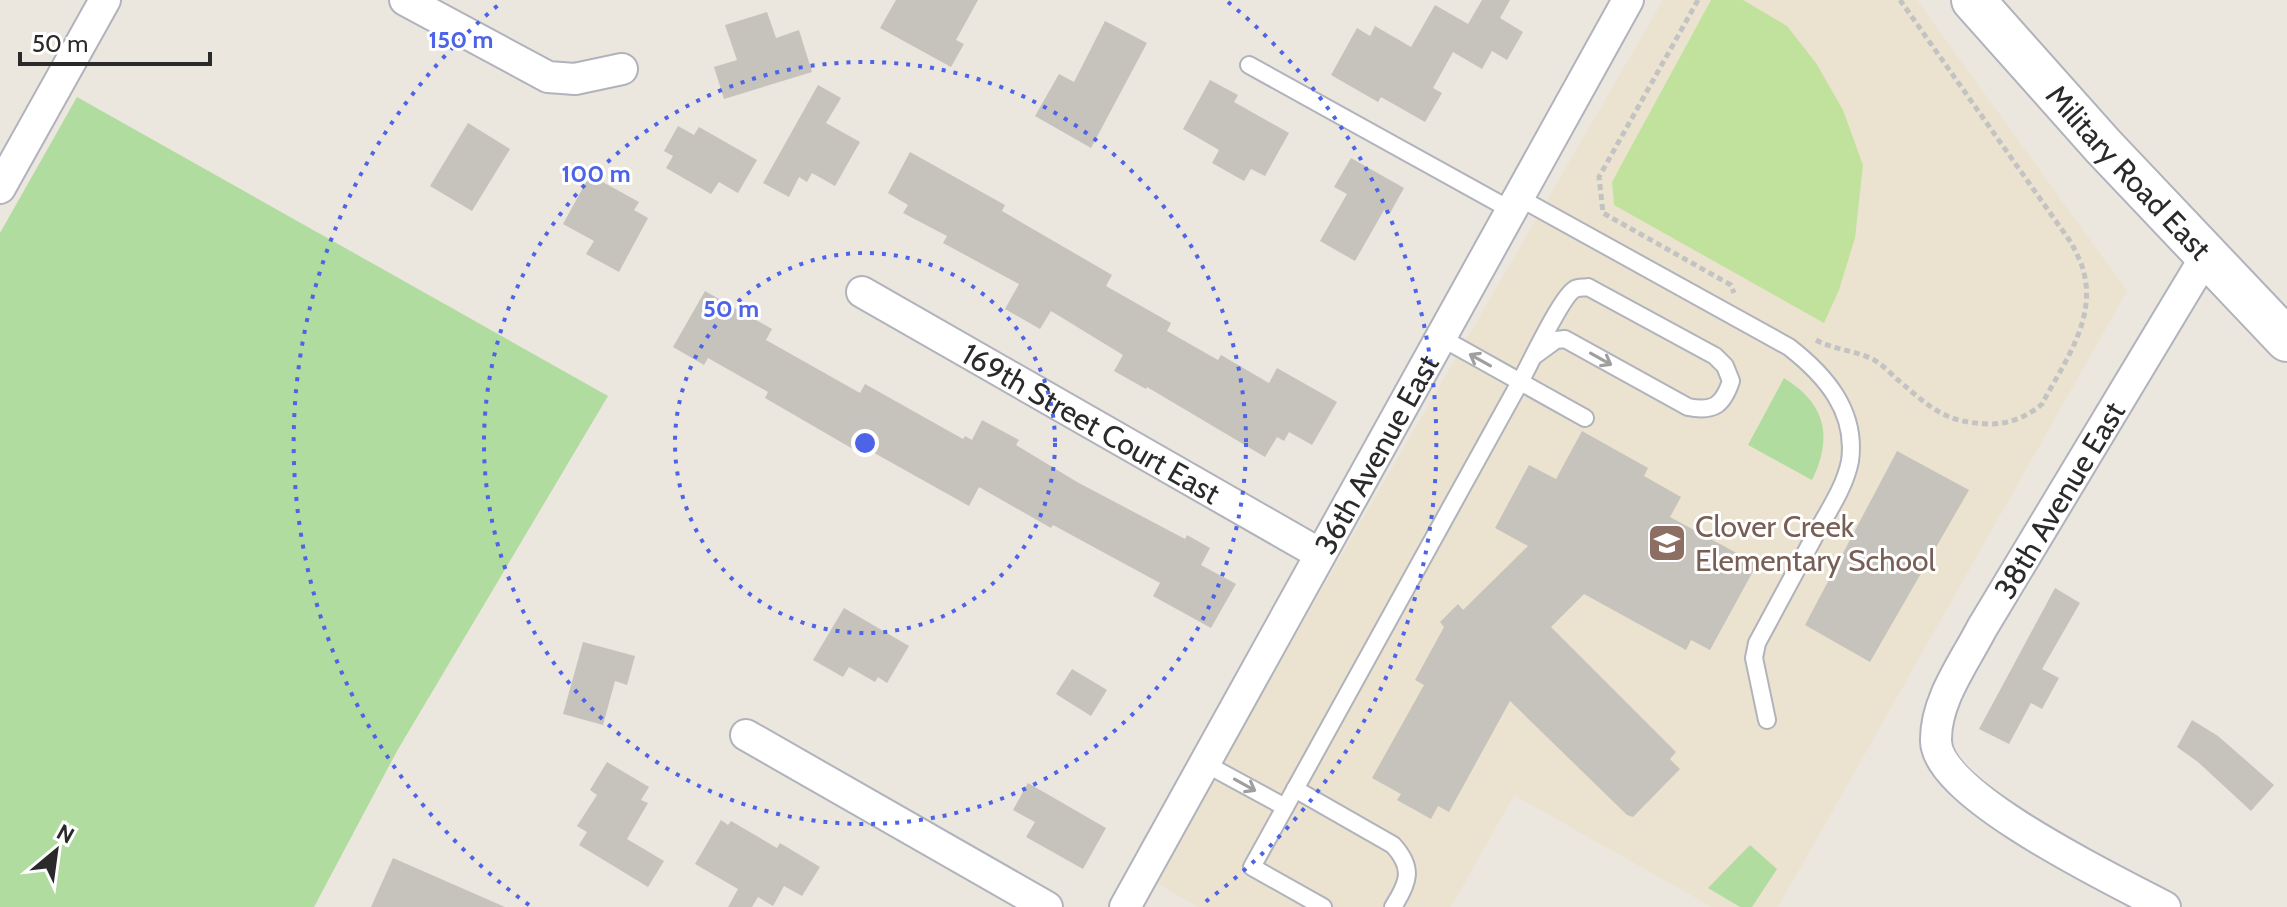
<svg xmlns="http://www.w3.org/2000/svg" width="2287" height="907" viewBox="0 0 2287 907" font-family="Cabin,sans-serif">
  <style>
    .education { fill: #ebe3cf }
    .green { fill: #b1dc9f }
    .pitch { fill: #c1e29c }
    .building { fill: #c6c3bd }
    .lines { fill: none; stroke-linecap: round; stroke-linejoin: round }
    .lane-casing { stroke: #b1b3bc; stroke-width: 20 }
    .street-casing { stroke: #b1b3bc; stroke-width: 34 }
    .secondary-casing { stroke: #b1b3bc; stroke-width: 46 }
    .path { stroke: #c3c3c3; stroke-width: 5; stroke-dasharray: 6 4; stroke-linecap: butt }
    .lane { stroke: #fff; stroke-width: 16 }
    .street { stroke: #fff; stroke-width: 30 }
    .secondary { stroke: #fff; stroke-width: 42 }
    .oneway { stroke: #9f9f9f }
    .ring { fill: none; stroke: #4d63e8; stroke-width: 4; stroke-dasharray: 4 8 }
    .labels { text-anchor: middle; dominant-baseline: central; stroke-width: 6; stroke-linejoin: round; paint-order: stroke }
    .street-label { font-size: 30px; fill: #2a2a2a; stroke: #fff }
    .education-label { font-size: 30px; fill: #785e54; stroke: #fff; text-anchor: start }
    .centre { fill: #4d63e8; stroke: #fff; stroke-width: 4 }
    .ring-label { font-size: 24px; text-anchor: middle; font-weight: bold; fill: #4d63e8; stroke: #fff; stroke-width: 6; stroke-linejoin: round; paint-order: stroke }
  </style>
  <rect width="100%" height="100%" fill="#ebe6de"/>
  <path class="education" d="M 1663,0 L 1917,0 L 2127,291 L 1778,907 L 1712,907 L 1514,795 L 1451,907 L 1198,907 L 1153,881 Z"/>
  <g class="green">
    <path d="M 77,97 L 608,396 L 397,751 L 314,907 L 0,907 L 0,233 Z"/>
    <path d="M 1784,378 C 1826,404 1833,437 1812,480 L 1748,445 Z"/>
    <path d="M 1750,845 L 1777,869 L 1752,907 L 1740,907 L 1708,888 Z"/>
  </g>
  <path class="pitch" d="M 1711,0 L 1743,0 L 1787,26 L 1816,63 L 1843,110 L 1863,165 L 1855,238 L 1839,290 L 1824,323 L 1614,205 L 1612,182 Z"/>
  <g class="building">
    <path d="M 896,0 L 978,0 L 956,40 L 964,44 L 951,67 L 880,28 Z"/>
    <path d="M 1482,0 L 1510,0 L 1500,18 L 1523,32 L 1507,60 L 1492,51 L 1482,69 L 1453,52 L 1433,88 L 1442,93 L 1425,122 L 1381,97 L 1378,102 L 1331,75 L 1357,28 L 1370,36 L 1375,26 L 1411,47 L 1435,5 L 1468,24 Z"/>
    <path d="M 767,12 L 776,38 L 799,30 L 812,72 L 724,99 L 714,67 L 737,60 L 725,25 Z"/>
    <path d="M 1105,21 L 1147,43 L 1091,148 L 1035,116 L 1059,74 L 1074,82 Z"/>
    <path d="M 1210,80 L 1238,95 L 1234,102 L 1289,133 L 1265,176 L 1251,169 L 1244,181 L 1212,163 L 1219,150 L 1183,129 Z"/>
    <path d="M 818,85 L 841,98 L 826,123 L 860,142 L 835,186 L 812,173 L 807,182 L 799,177 L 789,197 L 763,183 Z"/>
    <path d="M 468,123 L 510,149 L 472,211 L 430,186 Z"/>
    <path d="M 678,126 L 694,135 L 699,127 L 757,160 L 738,193 L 719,182 L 711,194 L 666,168 L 673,156 L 664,151 Z"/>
    <path d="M 910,152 L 1005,205 L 1002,211 L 1112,275 L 1106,286 L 1171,323 L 1167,331 L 1218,360 L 1221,355 L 1269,383 L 1277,368 L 1337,402 L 1312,445 L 1289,432 L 1284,441 L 1277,437 L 1265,457 L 1147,387 L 1146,389 L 1114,371 L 1123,355 L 1051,311 L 1040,329 L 1005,309 L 1019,284 L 943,243 L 947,236 L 903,213 L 908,205 L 888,193 Z"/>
    <path d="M 1351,158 L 1404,188 L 1390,213 L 1384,210 L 1355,261 L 1320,241 L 1347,194 L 1334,187 Z"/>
    <path d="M 590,175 L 639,202 L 634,210 L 648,218 L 619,272 L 586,254 L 594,241 L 563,224 Z"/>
    <path d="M 705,291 L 772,329 L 766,340 L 860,393 L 865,384 L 963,439 L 965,436 L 972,440 L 982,420 L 1019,440 L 1016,445 L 1077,482 L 1185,539 L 1187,535 L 1210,548 L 1201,565 L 1236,584 L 1211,628 L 1153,596 L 1160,583 L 1053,525 L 1051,528 L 979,487 L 969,506 L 869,450 L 865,456 L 765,398 L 768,392 L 708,358 L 704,365 L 673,347 Z"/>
    <path d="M 1582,431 L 1648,468 L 1644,476 L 1681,497 L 1670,517 L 1757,564 L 1710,650 L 1691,640 L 1686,650 L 1584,594 L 1551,627 L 1676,752 L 1670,759 L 1680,769 L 1633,817 L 1627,815 L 1510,701 L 1449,812 L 1438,806 L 1431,819 L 1397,800 L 1401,794 L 1372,778 L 1424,685 L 1415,680 L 1444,627 L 1440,622 L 1458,604 L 1463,610 L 1528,546 L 1495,528 L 1529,465 L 1556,479 Z"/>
    <path d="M 1897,451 L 1969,490 L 1870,662 L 1805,625 Z"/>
    <path d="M 2055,588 L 2080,603 L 2042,669 L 2059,678 L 2042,709 L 2031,703 L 2009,744 L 1979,729 Z"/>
    <path d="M 844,608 L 909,646 L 887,683 L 878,677 L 875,682 L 849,667 L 843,677 L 813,660 Z"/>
    <path d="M 583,642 L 635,656 L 627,685 L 615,681 L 603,725 L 563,714 Z"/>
    <path d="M 1072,669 L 1107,690 L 1091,716 L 1056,694 Z"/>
    <path d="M 2192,720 L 2218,736 L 2274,785 L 2251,811 L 2198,762 L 2177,747 Z"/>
    <path d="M 607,762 L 649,787 L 641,800 L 648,803 L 627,839 L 664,861 L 648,887 L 579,845 L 587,832 L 577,826 L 597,795 L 590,790 Z"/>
    <path d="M 1028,783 L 1106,828 L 1083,869 L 1026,837 L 1035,822 L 1013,810 Z"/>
    <path d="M 721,820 L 728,825 L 731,821 L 777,848 L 780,843 L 820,867 L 802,896 L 784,886 L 773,906 L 758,897 L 752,907 L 728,907 L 738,889 L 695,864 Z"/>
    <path d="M 393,858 L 505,907 L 371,907 Z"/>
  </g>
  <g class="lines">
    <g class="lane-casing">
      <g id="lane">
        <path d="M 1249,65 L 1511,210"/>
        <path d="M 1518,197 L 1789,347 C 1825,375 1857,411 1850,461 C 1845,488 1825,516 1813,539 C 1794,574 1775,609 1757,643 L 1754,658 L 1767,720"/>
        <path d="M 1440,337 L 1585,418"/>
        <path d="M 1204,763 L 1285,807"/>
        <path d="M 1295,789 L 1393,845 C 1414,868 1409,882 1393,907"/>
        <path d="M 1323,907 L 1252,867 L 1520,382 C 1529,366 1562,295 1575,289 C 1579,287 1584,288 1588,287 L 1715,356 L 1725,366 L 1731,381 C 1723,405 1714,412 1688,407 L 1565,339 L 1556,340 L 1534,356"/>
      </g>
    </g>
    <g class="street-casing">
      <g id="street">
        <path d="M 405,0 L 548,77 L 575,79 L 622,69"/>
        <path d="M 0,188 L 105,0"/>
        <path id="s1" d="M 862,292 L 1320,554"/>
        <path d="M 746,735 L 1047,907"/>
        <path id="s2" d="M 1125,907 L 1628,0"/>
        <path id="s3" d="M 2165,907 C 2118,882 1937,796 1936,741 C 1935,701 1964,663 1982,628 L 2206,256"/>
      </g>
    </g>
    <g class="secondary-casing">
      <g id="secondary">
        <path id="s4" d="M 1973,0 L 2103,146 L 2287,340"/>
      </g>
    </g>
    <g class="path">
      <path d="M 1698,0 L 1599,177 L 1603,213 L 1731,285 L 1734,293"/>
      <path d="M 1816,340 C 1834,350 1855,350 1874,360 C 1883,365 1891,374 1898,380 C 1932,409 1945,423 1991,424 C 2009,424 2029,416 2042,404 C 2063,364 2096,321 2084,273 C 2082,263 2076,253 2072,244 L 1900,0"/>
    </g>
    <use href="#lane" class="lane"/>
    <use href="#street" class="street"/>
    <use href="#secondary" class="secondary"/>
  </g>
  <defs><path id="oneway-shaft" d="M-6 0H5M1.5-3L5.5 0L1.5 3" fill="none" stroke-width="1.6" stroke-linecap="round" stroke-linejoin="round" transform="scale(2)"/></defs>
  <g class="oneway">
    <use href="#oneway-shaft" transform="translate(1601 359) rotate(29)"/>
    <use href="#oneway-shaft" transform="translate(1480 360) rotate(-151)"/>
    <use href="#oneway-shaft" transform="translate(1245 785) rotate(29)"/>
  </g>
  <g class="ring">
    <circle cx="865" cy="443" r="190"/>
    <circle cx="865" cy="443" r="381"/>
    <path d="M529 905A571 571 0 0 1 502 2M1228 2A571 571 0 0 1 1201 905"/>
  </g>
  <defs>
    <g id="school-square" transform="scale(2)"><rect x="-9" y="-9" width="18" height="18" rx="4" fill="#8d6e63" stroke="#fff"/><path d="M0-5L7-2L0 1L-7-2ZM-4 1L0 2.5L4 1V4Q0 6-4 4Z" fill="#fff"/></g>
  </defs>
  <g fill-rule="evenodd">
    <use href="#school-square" x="1667" y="543"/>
  </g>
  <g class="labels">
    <g class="street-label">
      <text stroke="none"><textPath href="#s4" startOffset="232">Military Road East</textPath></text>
      <text stroke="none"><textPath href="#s1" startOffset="264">169th Street Court East</textPath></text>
      <text stroke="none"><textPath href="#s2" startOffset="518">36th Avenue East</textPath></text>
      <text stroke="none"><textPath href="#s3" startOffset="562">38th Avenue East</textPath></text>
    </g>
    <g class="education-label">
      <text x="1695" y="526">Clover Creek<tspan x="1695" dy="34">Elementary School</tspan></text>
    </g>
  </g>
  <circle cx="865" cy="443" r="12" class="centre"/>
  <g class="ring-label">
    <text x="461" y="48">150 m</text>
    <text x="596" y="182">100 m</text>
    <text x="731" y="317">50 m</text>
  </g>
  <g transform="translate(56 851) rotate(29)" stroke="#ffffff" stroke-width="6" paint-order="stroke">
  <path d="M0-6L14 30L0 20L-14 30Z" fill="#2a2a2a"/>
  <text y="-12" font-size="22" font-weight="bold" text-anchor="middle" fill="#2a2a2a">N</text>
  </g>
  <path d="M20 52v12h190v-12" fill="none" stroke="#2a2a2a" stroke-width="4"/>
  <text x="32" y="52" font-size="24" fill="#2a2a2a" stroke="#ffffff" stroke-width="6" paint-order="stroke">50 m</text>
</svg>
